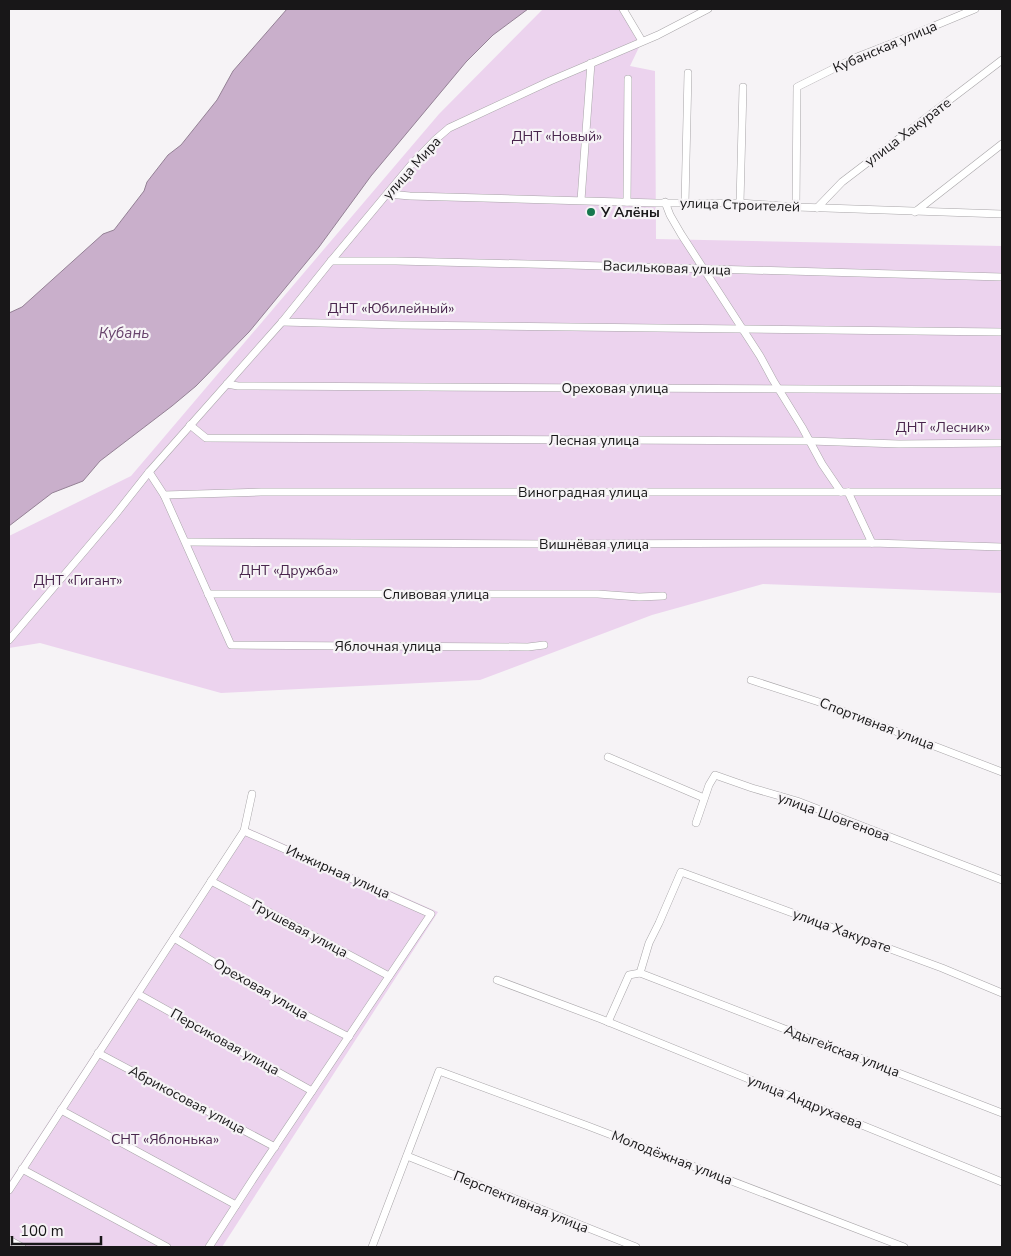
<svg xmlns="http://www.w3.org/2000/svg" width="1011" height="1256" viewBox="0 0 1011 1256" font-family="'Nunito Sans',sans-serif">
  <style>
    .green { fill: #ecd3ee }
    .water { fill: #c9afcb; stroke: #948195 }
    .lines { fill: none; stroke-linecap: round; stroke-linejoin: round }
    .minor-casing { stroke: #a8a5a8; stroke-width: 8 }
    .minor { stroke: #fff; stroke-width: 7 }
    .poi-dot { fill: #16774e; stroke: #f6f3f6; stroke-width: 2 }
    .labels { text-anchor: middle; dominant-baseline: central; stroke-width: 4.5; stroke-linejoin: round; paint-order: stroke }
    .street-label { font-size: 14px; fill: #181718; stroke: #f6f3f6 }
    .park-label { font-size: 14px; fill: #49264d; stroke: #f6f3f6 }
    .poi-label { font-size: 14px; font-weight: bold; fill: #181718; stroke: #f6f3f6; text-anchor: start }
    .water-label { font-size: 15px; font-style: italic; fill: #69446d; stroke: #f6f3f6 }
  </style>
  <rect width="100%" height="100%" fill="#f6f3f6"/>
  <g class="green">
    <path d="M 543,9 L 620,9 L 635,37 L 642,41 L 630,66 L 655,71 L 656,239 L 1002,246 L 1002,593 L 763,584 L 652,615 L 480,680 L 221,693 L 40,643 L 9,648 L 9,536 L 131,476 L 439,114 Z"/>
    <path d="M 243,826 L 438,912 L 222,1247 L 9,1247 L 9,1182 Z"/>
  </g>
  <path class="water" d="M 287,9 L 528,9 L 493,35 L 466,62 L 371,176 L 319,247 L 249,332 L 196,386 L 172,406 L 100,461 L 83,481 L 52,493 L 9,526 L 9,313 L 22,307 L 103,234 L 114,230 L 144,191 L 147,182 L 168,155 L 181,145 L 217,100 L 233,71 Z"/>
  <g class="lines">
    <g class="minor-casing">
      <g id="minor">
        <path d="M 623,9 L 642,41"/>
        <path d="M 388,194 L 410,196 L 656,203 L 740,203 L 796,207 L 1002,214"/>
        <path d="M 581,200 L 591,63"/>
        <path d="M 627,202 L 628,79"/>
        <path d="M 665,202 L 670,215 L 681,234 L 760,356 L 773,380 L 802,427 L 822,464 L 841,492"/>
        <path d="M 685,203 L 688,73"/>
        <path d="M 740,203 L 743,87"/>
        <path d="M 796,207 L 797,87 L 857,57 L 893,43 L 975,9"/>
        <path d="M 817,208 L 842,182 L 1002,60"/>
        <path d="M 915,212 L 1002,144"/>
        <path d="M 331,261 L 396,261 L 569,265 L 1002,277"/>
        <path d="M 282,322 L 401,325 L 1002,332"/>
        <path d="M 227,384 L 238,386 L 1002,390"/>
        <path d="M 190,425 L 206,438 L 810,441 L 899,444 L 1002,443"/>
        <path d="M 149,472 L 164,495 L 231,645 L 528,647 L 544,645"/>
        <path d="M 848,492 L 872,543"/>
        <path d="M 164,495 L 261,492 L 1002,492"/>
        <path d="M 186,542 L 548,544 L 872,543 L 1002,547"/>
        <path d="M 208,594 L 598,594 L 639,597 L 663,596"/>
        <path d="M 9,640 L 115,515 L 149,472 L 282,322 L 331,261 L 411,165 L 435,140 L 449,128 L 550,81 L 658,35 L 708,9"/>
        <path d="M 751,680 L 822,703 L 1002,772"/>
        <path d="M 608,757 L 704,798"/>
        <path d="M 696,823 L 709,785 L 715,775 L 752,788 L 797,801 L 1002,880"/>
        <path d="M 211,881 L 389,976"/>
        <path d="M 174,938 L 278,1001 L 349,1037"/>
        <path d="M 497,980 L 601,1019 L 1002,1182"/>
        <path d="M 1002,993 L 942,968 L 681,872 L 659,923 L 649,943 L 640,973 L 1002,1113"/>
        <path d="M 138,994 L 312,1091"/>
        <path d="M 608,1022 L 629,975 L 640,973"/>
        <path d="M 98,1053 L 275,1147"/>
        <path d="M 61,1110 L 236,1205"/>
        <path d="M 407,1156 L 636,1247"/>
        <path d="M 22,1169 L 167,1247"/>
        <path d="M 9,1190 L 244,831 L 252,794"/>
        <path d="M 9,1240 L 22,1247"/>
        <path d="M 209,1247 L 255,1176 L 431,914 L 244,831"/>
        <path d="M 372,1247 L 439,1071 L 588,1126 L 904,1247"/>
      </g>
    </g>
    <use href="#minor" class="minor"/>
  </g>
  <circle class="poi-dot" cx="591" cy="212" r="5"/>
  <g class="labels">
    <g class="street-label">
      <text transform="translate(885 47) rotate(-23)">Кубанская улица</text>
      <text transform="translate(908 132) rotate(-37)">улица Хакурате</text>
      <text transform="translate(412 168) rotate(-48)">улица Мира</text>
      <text transform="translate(740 205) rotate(2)">улица Строителей</text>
      <text transform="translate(667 268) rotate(2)">Васильковая улица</text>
      <text x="615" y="388">Ореховая улица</text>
      <text x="594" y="440">Лесная улица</text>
      <text x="583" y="492">Виноградная улица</text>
      <text x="594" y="544">Вишнёвая улица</text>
      <text x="436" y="594">Сливовая улица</text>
      <text x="388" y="646">Яблочная улица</text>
      <text transform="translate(877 724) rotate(21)">Спортивная улица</text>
      <text transform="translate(834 817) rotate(20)">улица Шовгенова</text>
      <text transform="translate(338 872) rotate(24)">Инжирная улица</text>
      <text transform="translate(300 929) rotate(28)">Грушевая улица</text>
      <text transform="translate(842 931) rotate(20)">улица Хакурате</text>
      <text transform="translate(261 989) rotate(30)">Ореховая улица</text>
      <text transform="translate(225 1042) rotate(29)">Персиковая улица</text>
      <text transform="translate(842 1051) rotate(21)">Адыгейская улица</text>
      <text transform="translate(187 1100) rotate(28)">Абрикосовая улица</text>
      <text transform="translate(805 1102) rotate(22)">улица Андрухаева</text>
      <text transform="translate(672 1158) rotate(21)">Молодёжная улица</text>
      <text transform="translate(521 1202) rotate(22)">Перспективная улица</text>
    </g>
    <g class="park-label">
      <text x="557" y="136">ДНТ «Новый»</text>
      <text x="391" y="308">ДНТ «Юбилейный»</text>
      <text x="943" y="427">ДНТ «Лесник»</text>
      <text x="289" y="570">ДНТ «Дружба»</text>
      <text x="78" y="580">ДНТ «Гигант»</text>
      <text x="165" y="1139">СНТ «Яблонька»</text>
    </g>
    <g class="poi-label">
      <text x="601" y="212">У Алёны</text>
    </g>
    <g class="water-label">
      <text x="124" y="333">Кубань</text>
    </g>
  </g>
  <rect width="1011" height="1256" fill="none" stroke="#181718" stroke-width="20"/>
  <path d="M12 1236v8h89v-8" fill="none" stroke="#181718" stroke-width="2.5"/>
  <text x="20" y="1236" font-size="15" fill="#181718" stroke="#f6f3f6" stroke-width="4" paint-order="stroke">100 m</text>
</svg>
